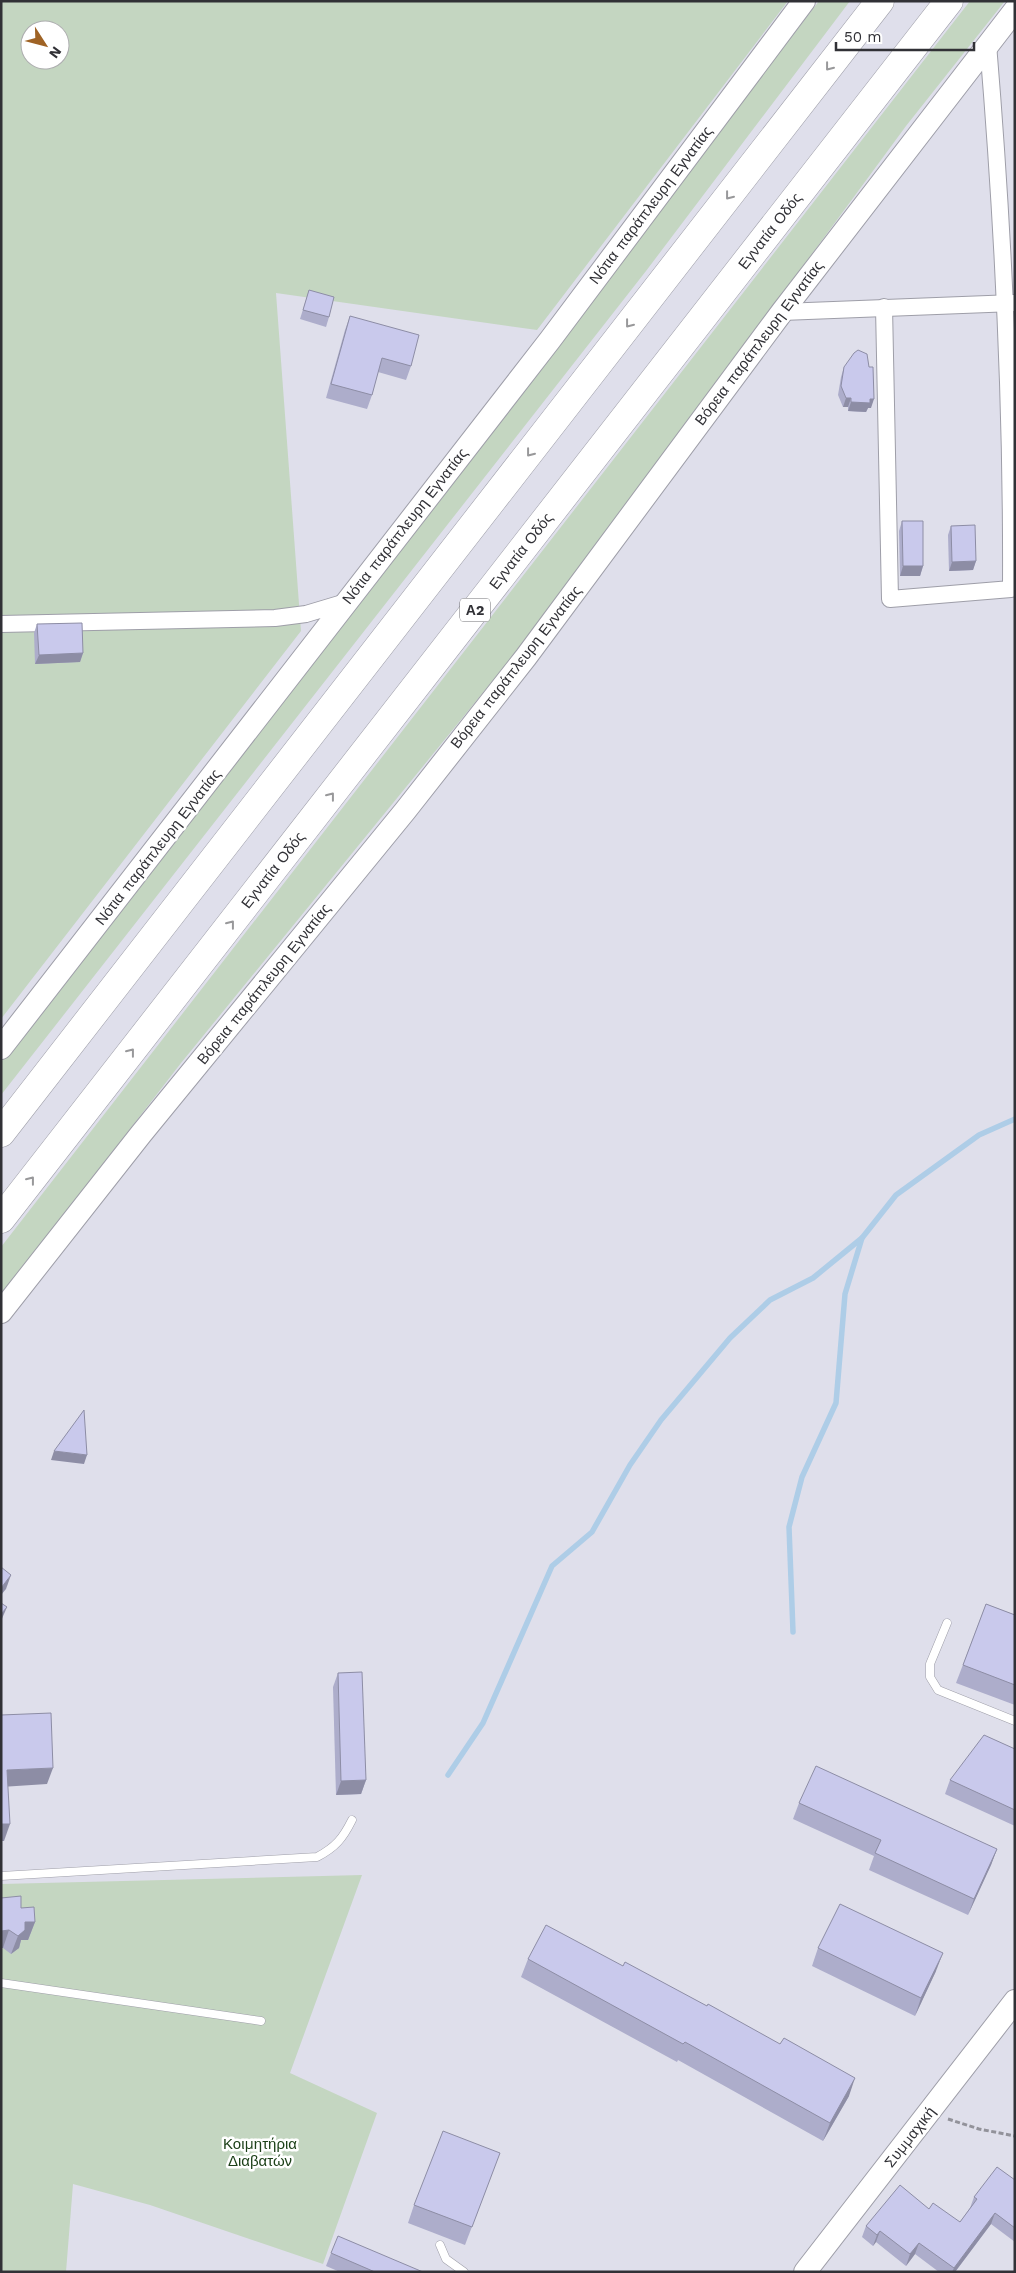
<svg xmlns="http://www.w3.org/2000/svg" width="1016" height="2273" viewBox="0 0 1016 2273" font-family="'Work Sans',sans-serif">
  <style>
    .green { fill: #c4d6c1; fill-rule: evenodd }
    .lines { fill: none; stroke-linecap: round; stroke-linejoin: round }
    .stream { stroke: #aecde7; stroke-width: 5.5 }
    .lane-casing { stroke: #9e9ea8; stroke-width: 9 }
    .street-casing { stroke: #9e9ea8; stroke-width: 18 }
    .secondary-casing { stroke: #9e9ea8; stroke-width: 24 }
    .highway-casing { stroke: #9e9ea8; stroke-width: 29 }
    .path { stroke: #92929a; stroke-width: 3; stroke-dasharray: 5 2.5; stroke-linecap: butt }
    .lane { stroke: #fff; stroke-width: 8 }
    .street { stroke: #fff; stroke-width: 16 }
    .secondary { stroke: #fff; stroke-width: 22 }
    .highway { stroke: #fff; stroke-width: 28 }
    .wall { fill: #adadcb }
    .shaded-wall { fill: #8d8da5 }
    .building { fill: #c9c9ec; stroke: #8d8da5 }
    .oneway { stroke: #98989a }
    .labels { text-anchor: middle; dominant-baseline: central; stroke-width: 5; stroke-linejoin: round; paint-order: stroke }
    .shield { fill: #fff; stroke: #6f6f72; stroke-width: 1 }
    .shield-label { font-size: 14px; font-weight: bold; fill: #313136 }
    .street-label { font-size: 15px; fill: #313136; stroke: #fff }
    .park-label { font-size: 15px; fill: #1d4119; stroke: #fff }
  </style>
  <rect width="100%" height="100%" fill="#dfdfeb"/>
  <g class="green">
    <path d="M 1,1 L 788,1 L 537,330 L 276,293 L 301,631 L 1,1019 ZM 30,30 L 60,30 L 60,60 L 30,60 Z"/>
    <path d="M 819,1 L 850,1 L 646,271 L 1,1095 L 1,1062 L 281,704 Z"/>
    <path d="M 970,1 L 1005,1 L 906,126 L 548,613 L 181,1063 L 1,1296 L 1,1247 Z"/>
    <path d="M 362,1875 L 290,2073 L 377,2113 L 323,2264 L 150,2205 L 73,2184 L 66,2272 L 1,2272 L 1,1884 Z"/>
  </g>
  <g class="lines">
    <g class="stream">
      <path d="M 793,1632 L 789,1527 L 802,1477 L 836,1403 L 845,1294 L 862,1238 L 896,1195 L 979,1135 L 1015,1119"/>
      <path d="M 448,1775 L 483,1723 L 552,1566 L 592,1532 L 630,1465 L 661,1420 L 730,1338 L 770,1300 L 813,1278 L 862,1238"/>
    </g>
    <g class="lane-casing">
      <g id="lane">
        <path d="M 947,1623 L 930,1664 L 930,1677 L 938,1690 L 1015,1721"/>
        <path d="M 1,1876 L 317,1857 C 336,1847 343,1838 352,1820"/>
        <path d="M 1,1983 L 261,2021"/>
        <path d="M 440,2245 L 446,2259 L 464,2272"/>
      </g>
    </g>
    <g class="street-casing">
      <g id="street">
        <path d="M 884,307 L 890,599 L 1011,589 C 1012,407 1003,225 988,44"/>
        <path d="M 782,312 L 1014,303"/>
        <path d="M 1,624 L 275,618 L 306,614 L 346,602"/>
      </g>
    </g>
    <g class="secondary-casing">
      <g id="secondary">
        <path d="M 1,1048 L 550,340 L 804,1"/>
        <path d="M 1,1312 L 141,1134 L 405,811 L 526,657 L 782,312 L 1015,10"/>
        <path d="M 805,2272 L 1015,2001"/>
      </g>
    </g>
    <g class="highway-casing">
      <g id="highway">
        <path d="M 1,1133 L 880,1"/>
        <path d="M 1,1219 L 949,1"/>
      </g>
    </g>
    <path class="path" d="M 948,2119 L 979,2129 L 1015,2136"/>
    <use href="#lane" class="lane"/>
    <use href="#street" class="street"/>
    <use href="#secondary" class="secondary"/>
    <use href="#highway" class="highway"/>
  </g>
  <g class="wall">
    <path d="M 309,290 L 329,317 L 326,327 L 300,319 Z"/>
    <path d="M 350,316 L 411,366 L 406,380 L 378,372 L 372,395 L 367,409 L 326,398 L 345,330 Z"/>
    <path d="M 844,367 L 871,408 L 868,408 L 866,412 L 848,411 L 848,407 L 843,407 L 838,395 L 841,377 Z"/>
    <path d="M 902,521 L 923,566 L 920,576 L 900,576 L 899,531 Z"/>
    <path d="M 951,526 L 976,561 L 973,570 L 949,571 L 948,535 Z"/>
    <path d="M 37,624 L 83,653 L 80,662 L 35,664 L 34,633 Z"/>
    <path d="M 986,1604 L 1015,1615 L 1015,1705 L 956,1683 Z"/>
    <path d="M 338,1673 L 366,1780 L 361,1794 L 336,1795 L 333,1687 Z"/>
    <path d="M 1015,1749 L 1015,1826 L 945,1794 L 950,1780 Z"/>
    <path d="M 799,1803 L 997,1849 L 991,1865 L 968,1915 L 869,1870 L 874,1856 L 793,1819 Z"/>
    <path d="M 1,1898 L 21,1908 L 35,1922 L 28,1940 L 21,1940 L 19,1948 L 11,1954 L 3,1948 Z"/>
    <path d="M 818,1948 L 936,1971 L 915,2016 L 812,1966 Z"/>
    <path d="M 528,1959 L 623,1966 L 849,2096 L 823,2141 L 678,2060 L 677,2062 L 521,1977 Z"/>
    <path d="M 493,2171 L 465,2245 L 408,2223 L 414,2205 Z"/>
    <path d="M 1015,2180 L 1015,2242 L 991,2224 L 955,2272 L 939,2272 L 915,2254 L 906,2266 L 876,2242 L 873,2246 L 862,2237 L 866,2226 L 929,2209 L 960,2222 L 970,2208 L 974,2197 Z"/>
    <path d="M 331,2253 L 423,2272 L 340,2272 L 326,2266 Z"/>
  </g>
  <g class="shaded-wall">
    <path d="M 846,398 L 851,398 L 848,407 L 843,407 Z"/>
    <path d="M 870,399 L 874,399 L 871,408 L 868,408 L 866,412 L 848,411 L 851,402 Z"/>
    <path d="M 976,561 L 973,570 L 949,571 L 952,562 Z"/>
    <path d="M 903,566 L 923,566 L 920,576 L 900,576 Z"/>
    <path d="M 83,653 L 80,662 L 35,664 L 39,655 Z"/>
    <path d="M 54,1451 L 87,1455 L 84,1464 L 51,1460 Z"/>
    <path d="M 11,1575 L 6,1589 L 1,1595 L 1,1588 Z"/>
    <path d="M 7,1607 L 1,1621 L 1,1614 Z"/>
    <path d="M 53,1768 L 47,1784 L 1,1787 L 7,1770 Z"/>
    <path d="M 366,1780 L 361,1794 L 336,1795 L 341,1781 Z"/>
    <path d="M 1,1824 L 10,1824 L 4,1841 L 1,1841 Z"/>
    <path d="M 997,1849 L 991,1865 L 968,1915 L 974,1899 Z"/>
    <path d="M 25,1922 L 35,1922 L 28,1940 L 21,1940 L 19,1948 L 11,1954 L 18,1936 Z"/>
    <path d="M 9,1930 L 3,1948 L 1,1948 L 1,1931 Z"/>
    <path d="M 943,1953 L 936,1971 L 915,2016 L 921,1998 Z"/>
    <path d="M 855,2078 L 849,2096 L 823,2141 L 830,2123 Z"/>
    <path d="M 995,2213 L 991,2224 L 955,2272 L 952,2272 L 954,2268 Z"/>
    <path d="M 880,2231 L 876,2242 L 873,2246 L 877,2235 Z"/>
    <path d="M 919,2243 L 915,2254 L 906,2266 L 910,2254 Z"/>
  </g>
  <g class="building">
    <path d="M 309,290 L 334,297 L 329,317 L 303,310 Z"/>
    <path d="M 350,316 L 419,335 L 411,366 L 382,358 L 372,395 L 331,384 Z"/>
    <path d="M 858,350 L 867,354 L 869,367 L 873,367 L 874,399 L 870,399 L 870,403 L 851,402 L 851,398 L 846,398 L 841,386 L 844,367 L 854,353 Z"/>
    <path d="M 902,521 L 923,521 L 923,566 L 903,566 Z"/>
    <path d="M 975,525 L 976,561 L 952,562 L 951,526 Z"/>
    <path d="M 82,623 L 83,653 L 39,655 L 37,624 Z"/>
    <path d="M 84,1410 L 87,1455 L 54,1451 Z"/>
    <path d="M 1,1567 L 11,1575 L 1,1588 Z"/>
    <path d="M 1,1603 L 7,1607 L 1,1614 Z"/>
    <path d="M 986,1604 L 1015,1615 L 1015,1685 L 963,1665 Z"/>
    <path d="M 362,1672 L 366,1780 L 341,1781 L 338,1673 Z"/>
    <path d="M 51,1713 L 53,1768 L 7,1770 L 10,1824 L 1,1824 L 1,1715 Z"/>
    <path d="M 984,1735 L 1015,1749 L 1015,1810 L 950,1780 Z"/>
    <path d="M 816,1766 L 997,1849 L 974,1899 L 875,1853 L 881,1840 L 799,1803 Z"/>
    <path d="M 21,1896 L 21,1908 L 34,1907 L 35,1922 L 25,1922 L 25,1930 L 18,1936 L 9,1930 L 1,1931 L 1,1898 Z"/>
    <path d="M 840,1904 L 943,1953 L 921,1998 L 818,1948 Z"/>
    <path d="M 546,1925 L 623,1966 L 625,1962 L 707,2006 L 708,2004 L 780,2044 L 784,2038 L 855,2078 L 830,2123 L 685,2042 L 683,2044 L 528,1959 Z"/>
    <path d="M 443,2131 L 500,2153 L 472,2227 L 414,2205 Z"/>
    <path d="M 997,2167 L 1015,2180 L 1015,2228 L 995,2213 L 954,2268 L 919,2243 L 910,2254 L 880,2231 L 877,2235 L 866,2226 L 900,2185 L 929,2209 L 933,2203 L 960,2222 L 977,2199 L 974,2197 Z"/>
    <path d="M 338,2236 L 423,2272 L 375,2272 L 331,2253 Z"/>
  </g>
  <defs><path id="oneway-chevron" d="M-2-3.5L2.5 0L-2 3.5" fill="none" stroke-width="1.6" stroke-linecap="round" stroke-linejoin="round" transform="scale(1.25)"/></defs>
  <g class="oneway">
    <use href="#oneway-chevron" transform="translate(829 67) rotate(128)"/>
    <use href="#oneway-chevron" transform="translate(729 196) rotate(128)"/>
    <use href="#oneway-chevron" transform="translate(629 324) rotate(128)"/>
    <use href="#oneway-chevron" transform="translate(530 453) rotate(128)"/>
    <use href="#oneway-chevron" transform="translate(331 796) rotate(-52)"/>
    <use href="#oneway-chevron" transform="translate(231 924) rotate(-52)"/>
    <use href="#oneway-chevron" transform="translate(131 1052) rotate(-52)"/>
    <use href="#oneway-chevron" transform="translate(31 1180) rotate(-52)"/>
  </g>
  <g class="labels">
    <rect class="shield" x="460" y="598.5" width="30" height="23" rx="4"/>
    <g class="shield-label">
      <text x="475" y="610">Α2</text>
    </g>
    <g class="street-label">
      <text transform="translate(651 205) rotate(-53)">Νότια παράπλευρη Εγνατίας</text>
      <text transform="translate(770 231) rotate(-52)">Εγνατία Οδός</text>
      <text transform="translate(759 343) rotate(-53)">Βόρεια παράπλευρη Εγνατίας</text>
      <text transform="translate(405 526) rotate(-52)">Νότια παράπλευρη Εγνατίας</text>
      <text transform="translate(521 551) rotate(-52)">Εγνατία Οδός</text>
      <text transform="translate(516 667) rotate(-52)">Βόρεια παράπλευρη Εγνατίας</text>
      <text transform="translate(158 847) rotate(-52)">Νότια παράπλευρη Εγνατίας</text>
      <text transform="translate(273 870) rotate(-52)">Εγνατία Οδός</text>
      <text transform="translate(264 984) rotate(-51)">Βόρεια παράπλευρη Εγνατίας</text>
      <text transform="translate(910 2137) rotate(-52)">Συμμαχική</text>
    </g>
    <g class="park-label">
      <text x="260" y="2144">Κοιμητήρια<tspan x="260" dy="17">Διαβατών</tspan></text>
    </g>
  </g>
  <rect width="1016" height="2273" fill="none" stroke="#313136" stroke-width="5"/>
  <g transform="translate(45 45) rotate(126)"><circle r="24" fill="#ffffff" stroke="#adadaf"/>
  <path d="M0-4L9 19L0 12L-9 19Z" fill="#9f6325"/>
  <text y="-8" font-size="14" font-weight="bold" text-anchor="middle" fill="#313136">N</text>
  </g>
  <path d="M836 42v8h138v-8" fill="none" stroke="#313136" stroke-width="2.5"/>
  <text x="844" y="42" font-size="15" fill="#313136" stroke="#ffffff" stroke-width="4" paint-order="stroke">50 m</text>
</svg>
